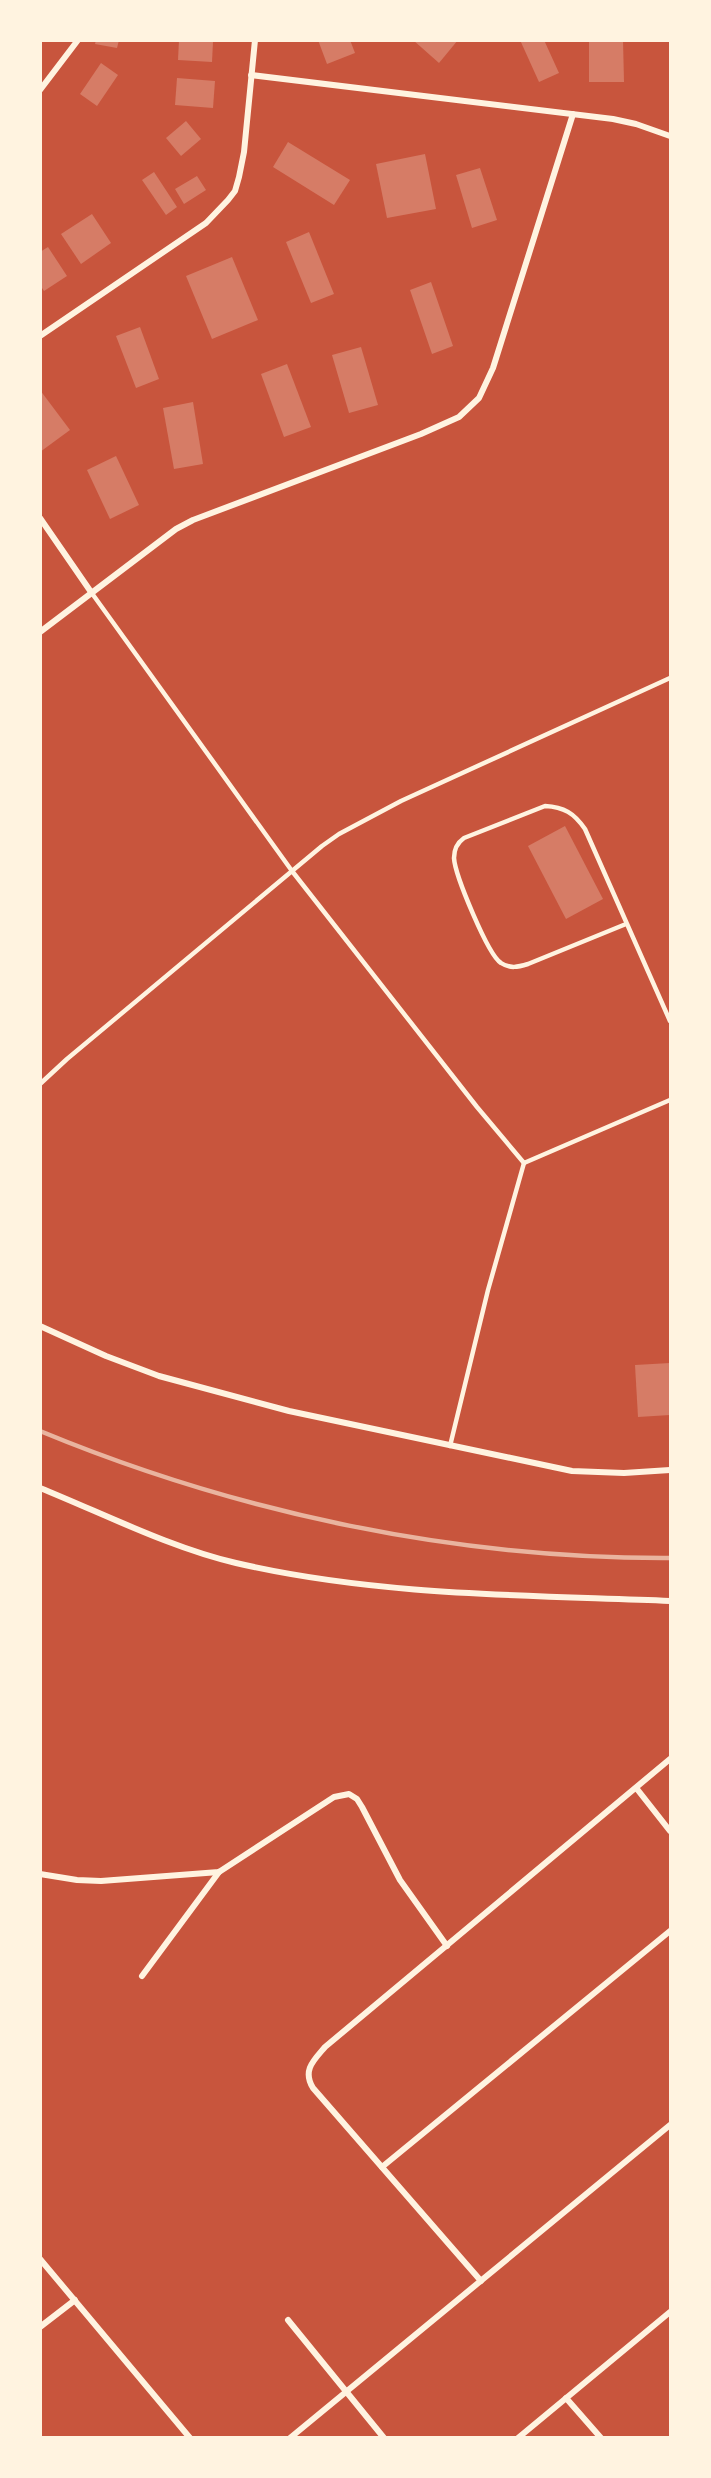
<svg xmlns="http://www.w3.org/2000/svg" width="711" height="2478" viewBox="0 0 711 2478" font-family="'Exo 2',sans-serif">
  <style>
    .building { fill: #d67c66 }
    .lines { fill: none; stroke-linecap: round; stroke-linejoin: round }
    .service { stroke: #fff3e0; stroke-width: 4.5 }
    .minor { stroke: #fff3e0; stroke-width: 6 }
    .rail { stroke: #e9b49f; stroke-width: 4.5 }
  </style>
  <rect width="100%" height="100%" fill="#c8553d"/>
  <g class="building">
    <path d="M 96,40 L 119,40 L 117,48 L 95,44 Z"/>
    <path d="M 179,40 L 213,42 L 212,62 L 178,60 Z"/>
    <path d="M 318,40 L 350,40 L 355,53 L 327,64 Z"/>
    <path d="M 413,40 L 458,40 L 439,63 Z"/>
    <path d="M 520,40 L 544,40 L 559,73 L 539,82 Z"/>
    <path d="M 589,40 L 623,40 L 624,82 L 589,82 Z"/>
    <path d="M 101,63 L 118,75 L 97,106 L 80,94 Z"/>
    <path d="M 177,78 L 215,81 L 213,108 L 175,105 Z"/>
    <path d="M 186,121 L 201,139 L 181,156 L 166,138 Z"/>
    <path d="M 288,142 L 350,180 L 334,205 L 273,167 Z"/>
    <path d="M 425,154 L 436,209 L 387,218 L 376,164 Z"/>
    <path d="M 480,168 L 497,220 L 472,228 L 456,175 Z"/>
    <path d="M 154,172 L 177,207 L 166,215 L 142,180 Z"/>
    <path d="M 197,176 L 206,190 L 184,204 L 175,189 Z"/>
    <path d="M 92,214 L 111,243 L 81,264 L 61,234 Z"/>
    <path d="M 309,232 L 334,294 L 311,303 L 286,242 Z"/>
    <path d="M 48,247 L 67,276 L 44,291 L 40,285 L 40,252 Z"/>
    <path d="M 232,257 L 258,320 L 212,339 L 186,276 Z"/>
    <path d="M 431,282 L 453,346 L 432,354 L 410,290 Z"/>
    <path d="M 140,327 L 159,379 L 136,388 L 116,336 Z"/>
    <path d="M 361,347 L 378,405 L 349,413 L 332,355 Z"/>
    <path d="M 287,364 L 311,427 L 284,437 L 261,374 Z"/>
    <path d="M 40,390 L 70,430 L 40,452 Z"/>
    <path d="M 193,402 L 203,464 L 174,469 L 163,408 Z"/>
    <path d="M 116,456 L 139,505 L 110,519 L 87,470 Z"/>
    <path d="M 565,826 L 603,899 L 566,919 L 528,846 Z"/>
    <path d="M 670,1363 L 670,1415 L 638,1417 L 635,1365 Z"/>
  </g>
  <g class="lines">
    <g class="service">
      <path d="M 91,592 L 292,871 L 477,1107 L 524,1163"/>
      <path d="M 626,924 L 528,964 C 518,967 510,969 501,963 C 488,955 455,875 454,858 C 454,850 457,843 464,838 L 545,806 C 564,807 574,813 585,829 L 670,1021"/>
      <path d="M 40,1084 L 67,1059 L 322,846 L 339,834 L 401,801 L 670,678"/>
      <path d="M 524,1163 L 670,1100"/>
      <path d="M 450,1446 L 488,1290 L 524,1163"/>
    </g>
    <g class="minor">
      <path d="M 251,75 L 613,119 L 636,124 L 670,136"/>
      <path d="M 40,90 L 78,40"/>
      <path d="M 40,336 L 206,223 L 228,200 L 235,191 L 239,177 L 244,152 L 255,40"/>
      <path d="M 40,518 L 91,592"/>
      <path d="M 40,632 L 176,529 L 193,520 L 421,434 L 459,417 L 479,398 L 493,368 L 573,114"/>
      <path d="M 40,1326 L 106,1356 L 159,1376 L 289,1411 L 572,1471 L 624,1473 L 670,1470"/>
      <path d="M 40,1488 C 102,1513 171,1548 236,1563 C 378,1596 525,1595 670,1601"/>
      <path d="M 637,1789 L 670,1831"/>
      <path d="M 40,1874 L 77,1880 L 101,1881 L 219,1872 L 334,1797 L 349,1794 L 357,1799 L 362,1807 L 400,1880 L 447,1946"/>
      <path d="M 142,1976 L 219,1872"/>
      <path d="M 382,2167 L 670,1931"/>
      <path d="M 40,2259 L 190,2438"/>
      <path d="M 481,2281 L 313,2088 C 302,2070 314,2060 325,2047 L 670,1759"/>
      <path d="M 288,2320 L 384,2438"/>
      <path d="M 40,2327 L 75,2300"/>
      <path d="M 566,2398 L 601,2438"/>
      <path d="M 290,2438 L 670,2125"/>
      <path d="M 518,2438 L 670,2312"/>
    </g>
    <path class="rail" d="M 40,1431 C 238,1513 456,1559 670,1558"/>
  </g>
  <rect width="711" height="2478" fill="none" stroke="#fff3e0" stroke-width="84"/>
</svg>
